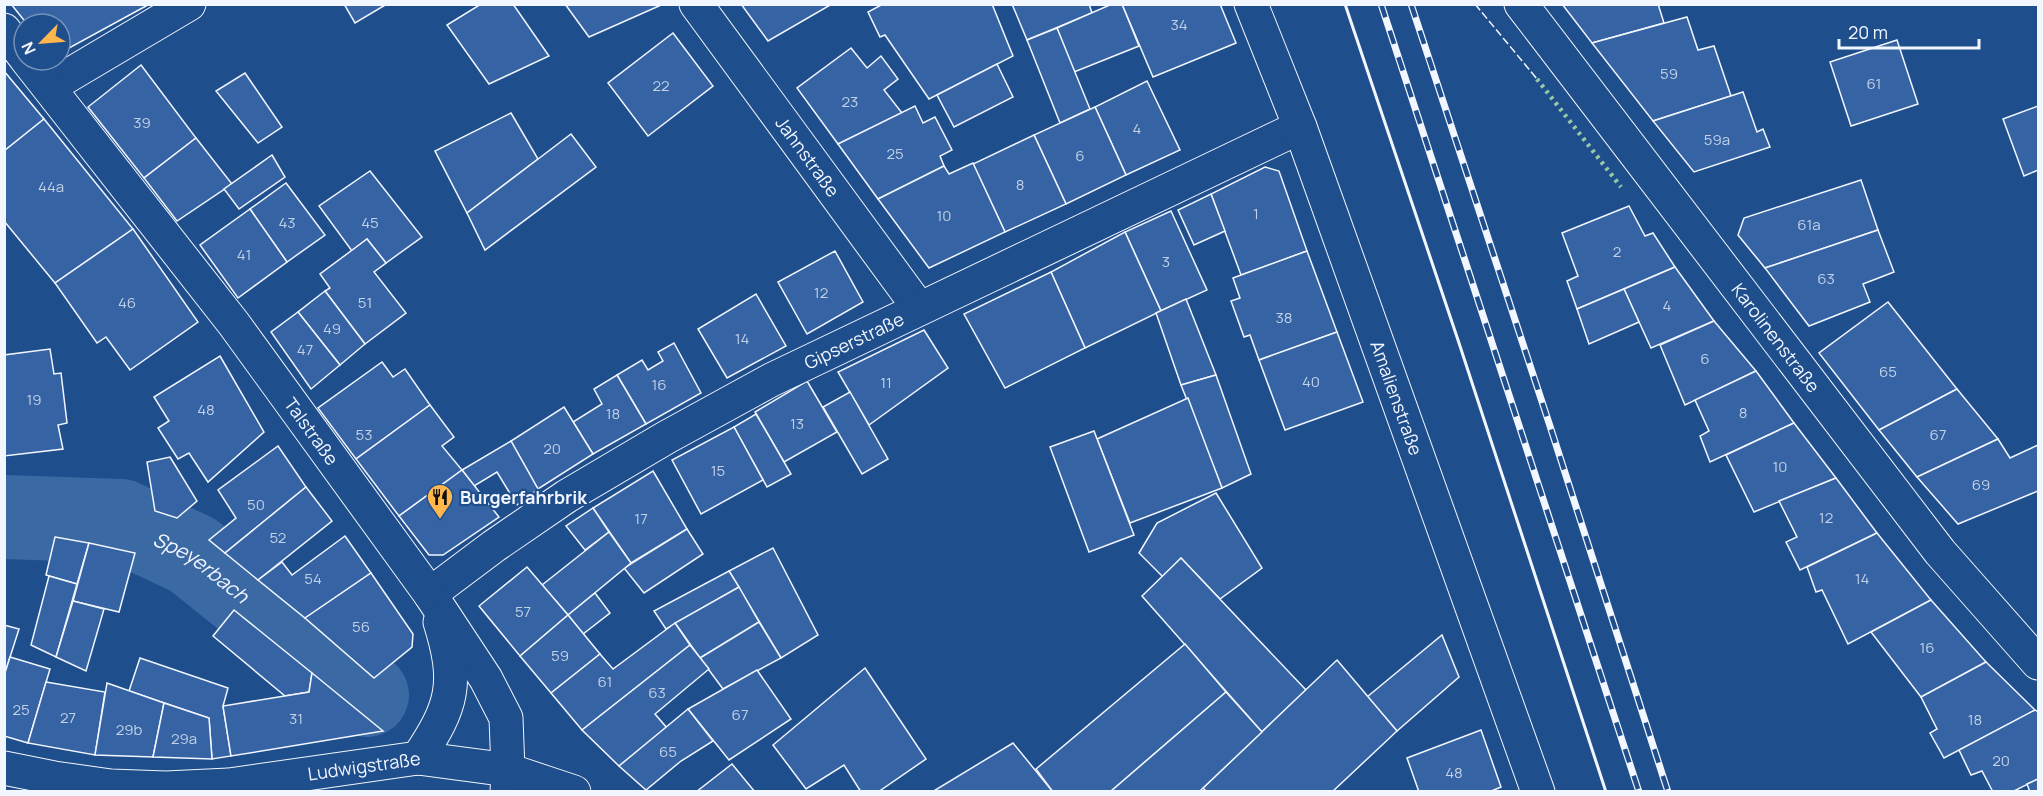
<svg xmlns="http://www.w3.org/2000/svg" width="2043" height="796" viewBox="0 0 2043 796" font-family="Manrope,sans-serif">
  <style>
    .lines { fill: none; stroke-linecap: round; stroke-linejoin: round }
    .river { stroke: #3b69a3; stroke-width: 84 }
    .building { fill: #3563a3; stroke: #f2f6ff; stroke-width: 1.5 }
    .street-casing { stroke: #f2f6ff; stroke-width: 35 }
    .primary-casing { stroke: #f2f6ff; stroke-width: 35 }
    .street { stroke: #1f4e8c; stroke-width: 33 }
    .primary { stroke: #1f4e8c; stroke-width: 33 }
    .rail-casing { stroke: #f2f6ff; stroke-width: 7 }
    .rail { stroke: #1f4e8c; stroke-width: 4.5; stroke-dasharray: 14; stroke-linecap: butt }
    .hedge { stroke: #97c8a6; stroke-width: 4.5; stroke-dasharray: 3 4.5; stroke-linecap: butt }
    .fence { stroke: #f2f6ff; stroke-width: 1.5; stroke-dasharray: 8 3; stroke-linecap: butt }
    .wall { stroke: #f2f6ff; stroke-width: 3 }
    .labels { text-anchor: middle; dominant-baseline: central; stroke-width: 4.5; stroke-linejoin: round; paint-order: stroke }
    .number-label { font-size: 15px; fill: #c3d1e8 }
    .street-label { font-size: 18px; fill: #f2f6ff; stroke: #1f4e8c }
    .poi-label { font-size: 18px; font-weight: bold; fill: #f2f6ff; stroke: #1f4e8c; text-anchor: start }
    .water-label { font-size: 20px; font-style: italic; fill: #f2f6ff; stroke: #1f4e8c }
  </style>
  <rect width="100%" height="100%" fill="#1f4e8c"/>
  <g class="lines">
    <path class="river" id="s1" d="M 4,517 L 121,521 L 193,555 L 367,695"/>
  </g>
  <g class="building">
    <path d="M 11,4 L 144,4 L 146,6 L 60,53 L 60,24 L 27,24 Z"/>
    <path d="M 344,4 L 387,4 L 355,23 Z"/>
    <path d="M 481,4 L 513,4 L 549,56 L 489,84 L 447,25 Z"/>
    <path d="M 565,4 L 657,4 L 659,6 L 589,37 Z"/>
    <path d="M 741,4 L 832,4 L 768,41 Z"/>
    <path d="M 883,4 L 992,4 L 1013,56 L 929,99 L 885,35 L 880,37 L 868,12 Z"/>
    <path d="M 1012,4 L 1089,4 L 1092,13 L 1027,40 Z"/>
    <path d="M 1112,4 L 1122,4 L 1139,46 L 1074,72 L 1057,28 Z"/>
    <path d="M 1122,4 L 1220,4 L 1236,43 L 1153,77 Z"/>
    <path d="M 1562,4 L 1658,4 L 1664,23 L 1592,43 Z"/>
    <path d="M 1687,17 L 1698,50 L 1714,46 L 1731,96 L 1653,121 L 1592,43 Z"/>
    <path d="M 1057,28 L 1090,109 L 1060,123 L 1027,40 Z"/>
    <path d="M 673,33 L 713,86 L 648,136 L 608,83 Z"/>
    <path d="M 1897,40 L 1918,104 L 1851,126 L 1830,62 Z"/>
    <path d="M 851,48 L 867,68 L 881,56 L 898,79 L 884,90 L 902,113 L 838,144 L 797,88 Z"/>
    <path d="M 997,64 L 1013,97 L 954,127 L 937,95 Z"/>
    <path d="M 141,65 L 196,138 L 144,178 L 88,107 Z"/>
    <path d="M 4,71 L 44,119 L 4,151 Z"/>
    <path d="M 245,73 L 282,127 L 258,143 L 216,91 Z"/>
    <path d="M 1147,81 L 1180,150 L 1126,175 L 1095,107 Z"/>
    <path d="M 1743,92 L 1757,132 L 1763,129 L 1770,147 L 1694,172 L 1653,121 Z"/>
    <path d="M 915,106 L 923,123 L 935,117 L 952,150 L 940,156 L 944,166 L 878,199 L 838,144 Z"/>
    <path d="M 2038,106 L 2038,170 L 2024,176 L 2003,119 Z"/>
    <path d="M 1095,107 L 1126,175 L 1066,204 L 1034,135 Z"/>
    <path d="M 511,113 L 538,159 L 467,213 L 435,151 Z"/>
    <path d="M 44,119 L 133,229 L 55,283 L 4,221 L 4,151 Z"/>
    <path d="M 571,134 L 596,167 L 485,250 L 467,213 Z"/>
    <path d="M 1034,135 L 1066,204 L 1005,232 L 973,164 Z"/>
    <path d="M 196,138 L 232,184 L 177,221 L 144,178 Z"/>
    <path d="M 272,155 L 285,177 L 239,209 L 224,189 Z"/>
    <path d="M 973,163 L 1005,232 L 929,268 L 878,199 L 944,166 L 949,174 Z"/>
    <path d="M 1265,167 L 1279,171 L 1307,251 L 1241,275 L 1211,194 Z"/>
    <path d="M 370,171 L 422,237 L 386,263 L 367,239 L 352,251 L 319,206 Z"/>
    <path d="M 1861,180 L 1878,230 L 1765,268 L 1738,235 L 1744,218 Z"/>
    <path d="M 286,183 L 325,235 L 287,262 L 250,209 Z"/>
    <path d="M 1211,194 L 1225,231 L 1194,245 L 1178,210 Z"/>
    <path d="M 1629,206 L 1645,236 L 1653,233 L 1675,267 L 1577,309 L 1567,281 L 1578,276 L 1562,233 Z"/>
    <path d="M 250,209 L 287,262 L 238,298 L 200,245 Z"/>
    <path d="M 1171,211 L 1207,290 L 1161,311 L 1125,232 Z"/>
    <path d="M 133,229 L 198,322 L 130,370 L 106,337 L 97,343 L 55,283 Z"/>
    <path d="M 1878,230 L 1894,272 L 1863,284 L 1870,302 L 1809,326 L 1765,268 Z"/>
    <path d="M 1125,232 L 1161,311 L 1085,348 L 1051,272 Z"/>
    <path d="M 367,239 L 386,263 L 374,272 L 406,313 L 365,344 L 325,291 L 330,288 L 320,274 Z"/>
    <path d="M 835,251 L 863,302 L 807,334 L 778,282 Z"/>
    <path d="M 1307,251 L 1337,332 L 1259,360 L 1250,335 L 1244,337 L 1231,301 L 1240,298 L 1233,278 Z"/>
    <path d="M 1675,267 L 1714,321 L 1651,348 L 1624,289 Z"/>
    <path d="M 1051,272 L 1085,348 L 1005,388 L 964,314 Z"/>
    <path d="M 1624,289 L 1639,322 L 1589,344 L 1577,309 Z"/>
    <path d="M 325,291 L 365,344 L 340,365 L 298,312 Z"/>
    <path d="M 756,294 L 786,346 L 727,378 L 698,329 Z"/>
    <path d="M 1186,299 L 1216,375 L 1181,385 L 1156,313 Z"/>
    <path d="M 1888,302 L 1957,389 L 1879,430 L 1819,353 Z"/>
    <path d="M 298,312 L 340,365 L 311,389 L 271,332 Z"/>
    <path d="M 1714,321 L 1756,371 L 1685,405 L 1660,345 Z"/>
    <path d="M 924,330 L 948,368 L 869,425 L 838,372 Z"/>
    <path d="M 1337,332 L 1363,402 L 1285,430 L 1259,360 Z"/>
    <path d="M 674,343 L 701,393 L 646,424 L 617,375 L 642,360 L 648,370 L 663,361 L 658,352 Z"/>
    <path d="M 50,349 L 54,374 L 61,373 L 67,423 L 58,425 L 63,449 L 4,456 L 4,355 Z"/>
    <path d="M 220,356 L 264,432 L 208,482 L 189,453 L 178,459 L 158,428 L 169,421 L 154,397 Z"/>
    <path d="M 382,362 L 393,377 L 405,369 L 430,405 L 356,459 L 318,408 Z"/>
    <path d="M 1756,371 L 1794,423 L 1710,462 L 1700,436 L 1709,431 L 1695,400 Z"/>
    <path d="M 617,375 L 646,424 L 593,454 L 573,422 L 602,404 L 594,389 Z"/>
    <path d="M 1216,375 L 1251,474 L 1222,488 L 1181,385 Z"/>
    <path d="M 807,381 L 837,432 L 784,462 L 755,412 Z"/>
    <path d="M 1957,389 L 1998,439 L 1917,477 L 1879,430 Z"/>
    <path d="M 850,392 L 888,459 L 862,474 L 823,407 Z"/>
    <path d="M 1188,398 L 1222,488 L 1130,523 L 1097,439 Z"/>
    <path d="M 430,405 L 454,437 L 442,446 L 462,470 L 399,516 L 356,459 Z"/>
    <path d="M 564,407 L 593,454 L 538,489 L 511,441 Z"/>
    <path d="M 756,414 L 791,474 L 767,487 L 734,427 Z"/>
    <path d="M 1794,423 L 1836,478 L 1754,512 L 1726,455 Z"/>
    <path d="M 734,427 L 763,480 L 701,514 L 672,460 Z"/>
    <path d="M 1094,431 L 1134,535 L 1089,552 L 1050,447 Z"/>
    <path d="M 1998,439 L 2010,458 L 2038,445 L 2038,491 L 1958,524 L 1917,477 Z"/>
    <path d="M 511,441 L 538,489 L 517,505 L 497,472 L 474,486 L 462,470 Z"/>
    <path d="M 278,446 L 306,487 L 225,553 L 209,540 L 236,518 L 218,490 Z"/>
    <path d="M 170,457 L 197,501 L 177,518 L 155,511 L 147,462 Z"/>
    <path d="M 462,470 L 499,517 L 443,555 L 429,555 L 399,516 Z"/>
    <path d="M 653,471 L 687,529 L 631,563 L 593,508 Z"/>
    <path d="M 1836,478 L 1877,533 L 1800,570 L 1786,542 L 1797,537 L 1779,501 Z"/>
    <path d="M 306,487 L 332,521 L 258,580 L 225,553 Z"/>
    <path d="M 1216,493 L 1262,568 L 1220,599 L 1181,558 L 1163,577 L 1139,553 L 1157,523 Z"/>
    <path d="M 593,508 L 609,532 L 585,550 L 566,526 Z"/>
    <path d="M 687,529 L 703,554 L 644,593 L 624,568 Z"/>
    <path d="M 609,532 L 631,563 L 568,615 L 542,585 Z"/>
    <path d="M 1877,533 L 1931,600 L 1848,644 L 1822,590 L 1816,592 L 1807,567 Z"/>
    <path d="M 345,536 L 371,573 L 305,618 L 258,580 L 282,562 L 292,575 Z"/>
    <path d="M 55,537 L 89,543 L 77,584 L 46,575 Z"/>
    <path d="M 89,543 L 135,553 L 119,612 L 73,601 Z"/>
    <path d="M 773,548 L 818,635 L 781,658 L 729,571 Z"/>
    <path d="M 1181,558 L 1306,690 L 1262,732 L 1142,596 Z"/>
    <path d="M 527,567 L 568,615 L 520,656 L 479,606 Z"/>
    <path d="M 729,571 L 739,587 L 666,629 L 654,611 Z"/>
    <path d="M 371,573 L 413,634 L 412,647 L 374,678 L 305,618 Z"/>
    <path d="M 49,576 L 77,584 L 56,657 L 31,645 Z"/>
    <path d="M 739,587 L 759,622 L 700,658 L 675,623 Z"/>
    <path d="M 595,593 L 610,613 L 583,634 L 568,615 Z"/>
    <path d="M 1931,600 L 1986,662 L 1921,697 L 1871,632 Z"/>
    <path d="M 73,601 L 104,609 L 86,671 L 56,657 Z"/>
    <path d="M 234,610 L 312,673 L 309,692 L 285,696 L 213,636 Z"/>
    <path d="M 568,615 L 600,654 L 551,693 L 520,656 Z"/>
    <path d="M 759,622 L 781,658 L 723,689 L 700,658 Z"/>
    <path d="M 675,623 L 690,645 L 582,730 L 551,693 L 600,654 L 613,669 Z"/>
    <path d="M 4,625 L 19,629 L 4,676 Z"/>
    <path d="M 1442,635 L 1459,677 L 1397,731 L 1367,697 Z"/>
    <path d="M 1185,644 L 1226,692 L 1110,792 L 1053,792 L 1036,769 Z"/>
    <path d="M 690,645 L 709,669 L 655,714 L 667,728 L 619,766 L 582,730 Z"/>
    <path d="M 10,657 L 50,669 L 28,743 L 4,736 L 4,676 Z"/>
    <path d="M 140,658 L 228,688 L 223,706 L 231,756 L 212,759 L 209,718 L 129,691 Z"/>
    <path d="M 1337,660 L 1397,731 L 1332,792 L 1207,792 L 1203,788 Z"/>
    <path d="M 1986,662 L 2035,710 L 1944,758 L 1930,733 L 1937,729 L 1921,697 Z"/>
    <path d="M 865,668 L 926,759 L 878,792 L 861,792 L 844,765 L 806,789 L 773,745 Z"/>
    <path d="M 757,670 L 791,719 L 729,760 L 688,709 Z"/>
    <path d="M 312,673 L 383,731 L 231,756 L 223,706 L 309,692 Z"/>
    <path d="M 46,682 L 105,692 L 95,755 L 28,743 Z"/>
    <path d="M 107,683 L 164,703 L 153,757 L 95,755 Z"/>
    <path d="M 1226,692 L 1262,732 L 1203,788 L 1199,792 L 1110,792 Z"/>
    <path d="M 164,703 L 209,718 L 212,759 L 153,757 Z"/>
    <path d="M 688,709 L 713,741 L 681,761 L 646,790 L 619,766 Z"/>
    <path d="M 2035,710 L 2038,712 L 2038,779 L 2012,792 L 1993,792 L 1982,771 L 1971,775 L 1959,750 Z"/>
    <path d="M 1481,730 L 1501,787 L 1489,792 L 1419,792 L 1407,758 Z"/>
    <path d="M 1013,743 L 1053,792 L 932,792 Z"/>
    <path d="M 732,764 L 755,792 L 696,792 Z"/>
    <path d="M 2038,779 L 2038,792 L 2030,792 L 2027,784 Z"/>
  </g>
  <g class="lines">
    <g class="street-casing">
      <g id="street">
        <path id="s2" d="M 696,4 L 919,308"/>
        <path id="s3" d="M 1521,4 L 1940,552 L 2038,663"/>
        <path d="M 49,87 L 189,4"/>
        <path id="s4" d="M 430,594 L 494,546 L 567,496 L 667,437 L 771,380 L 1300,127"/>
        <path d="M 507,792 L 508,770"/>
      </g>
    </g>
    <g class="primary-casing">
      <g id="primary">
        <path id="s5" d="M 1251,4 L 1300,127 L 1538,792"/>
        <path d="M 4,30 L 24,56"/>
        <path id="s6" d="M 27,60 L 234,324 L 430,594 L 486,679 L 506,718 L 508,770"/>
        <path d="M 418,758 C 453,706 459,683 440,622"/>
        <path id="s7" d="M 4,768 L 54,778 L 111,786 L 166,788 L 229,785 L 418,758 L 508,770 L 574,792"/>
      </g>
    </g>
    <use href="#street" class="street"/>
    <use href="#primary" class="primary"/>
    <g class="rail-casing">
      <g id="rail">
        <path d="M 1381,4 L 1639,792"/>
        <path d="M 1411,4 L 1549,423 L 1668,792"/>
      </g>
    </g>
    <use href="#rail" class="rail"/>
    <path class="hedge" d="M 1537,79 L 1621,187"/>
    <path class="fence" d="M 1475,4 L 1537,79"/>
    <path class="wall" d="M 1345,4 L 1458,340 L 1606,792"/>
  </g>
  <defs>
    <g id="restaurant-pin" transform="scale(1.35)"><path d="M0 17L-7.5 6A9.5 9.5 0 1 1 7.5 6Z" fill="#ffb74d" stroke="#1f4e8c"/><path d="M-5-6h1v4h1v-4h1v4h1v-4h1v5L-1.5 .5V6h-2V.5L-5-1ZM5-6V6H3V1.5H1.5Q1.5-4 5-6Z" fill="#111"/></g>
  </defs>
  <g fill-rule="evenodd">
    <use href="#restaurant-pin" x="440" y="497"/>
  </g>
  <g class="labels">
    <g class="number-label">
      <text x="1179" y="24">34</text>
      <text x="1669" y="73">59</text>
      <text x="1874" y="83">61</text>
      <text x="661" y="85">22</text>
      <text x="850" y="101">23</text>
      <text x="142" y="122">39</text>
      <text x="1137" y="128">4</text>
      <text x="1717" y="139">59a</text>
      <text x="895" y="153">25</text>
      <text x="1080" y="155">6</text>
      <text x="1020" y="184">8</text>
      <text x="51" y="186">44a</text>
      <text x="1256" y="213">1</text>
      <text x="944" y="215">10</text>
      <text x="287" y="222">43</text>
      <text x="370" y="222">45</text>
      <text x="1809" y="224">61a</text>
      <text x="1617" y="251">2</text>
      <text x="244" y="254">41</text>
      <text x="1166" y="261">3</text>
      <text x="1826" y="278">63</text>
      <text x="821" y="292">12</text>
      <text x="127" y="302">46</text>
      <text x="365" y="302">51</text>
      <text x="1667" y="305">4</text>
      <text x="1284" y="317">38</text>
      <text x="332" y="328">49</text>
      <text x="742" y="338">14</text>
      <text x="305" y="349">47</text>
      <text x="1705" y="358">6</text>
      <text x="1888" y="371">65</text>
      <text x="1311" y="381">40</text>
      <text x="886" y="382">11</text>
      <text x="659" y="384">16</text>
      <text x="34" y="399">19</text>
      <text x="206" y="409">48</text>
      <text x="1743" y="412">8</text>
      <text x="613" y="413">18</text>
      <text x="797" y="423">13</text>
      <text x="364" y="434">53</text>
      <text x="1938" y="434">67</text>
      <text x="552" y="448">20</text>
      <text x="1780" y="466">10</text>
      <text x="718" y="470">15</text>
      <text x="1981" y="484">69</text>
      <text x="256" y="504">50</text>
      <text x="1826" y="517">12</text>
      <text x="641" y="518">17</text>
      <text x="278" y="537">52</text>
      <text x="313" y="578">54</text>
      <text x="1862" y="578">14</text>
      <text x="523" y="611">57</text>
      <text x="361" y="626">56</text>
      <text x="1927" y="647">16</text>
      <text x="560" y="655">59</text>
      <text x="605" y="681">61</text>
      <text x="657" y="692">63</text>
      <text x="21" y="709">25</text>
      <text x="740" y="714">67</text>
      <text x="68" y="717">27</text>
      <text x="296" y="718">31</text>
      <text x="1975" y="719">18</text>
      <text x="129" y="729">29b</text>
      <text x="184" y="738">29a</text>
      <text x="668" y="751">65</text>
      <text x="2001" y="760">20</text>
      <text x="1454" y="772">48</text>
    </g>
    <g class="street-label">
      <text stroke="none"><textPath href="#s2" startOffset="189">Jahnstraße</textPath></text>
      <text stroke="none"><textPath href="#s3" startOffset="420">Karolinenstraße</textPath></text>
      <text stroke="none"><textPath href="#s4" startOffset="495">Gipserstraße</textPath></text>
      <text stroke="none"><textPath href="#s5" startOffset="420">Amalienstraße</textPath></text>
      <text stroke="none"><textPath href="#s6" startOffset="468">Talstraße</textPath></text>
      <text stroke="none"><textPath href="#s7" startOffset="363">Ludwigstraße</textPath></text>
    </g>
    <g class="poi-label">
      <text x="460" y="497">Burgerfahrbrik</text>
    </g>
    <g class="water-label">
      <text stroke="none"><textPath href="#s1" startOffset="210">Speyerbach</textPath></text>
    </g>
  </g>
  <rect width="2043" height="796" fill="none" stroke="#f2f6ff" stroke-width="12"/>
  <g transform="translate(42 42) rotate(245)"><circle r="28" fill="#1f4e8c" stroke="#7391ba" stroke-width="1.5"/>
  <path d="M0-4.5L10 22L0 15L-10 22Z" fill="#ffb74d"/>
  <text y="-9" font-size="16" font-weight="bold" text-anchor="middle" fill="#f2f6ff">N</text>
  </g>
  <path d="M1839 39v9h140v-9" fill="none" stroke="#f2f6ff" stroke-width="3"/>
  <text x="1848" y="39" font-size="18" fill="#f2f6ff" stroke="#1f4e8c" stroke-width="4.5" paint-order="stroke">20 m</text>
</svg>
